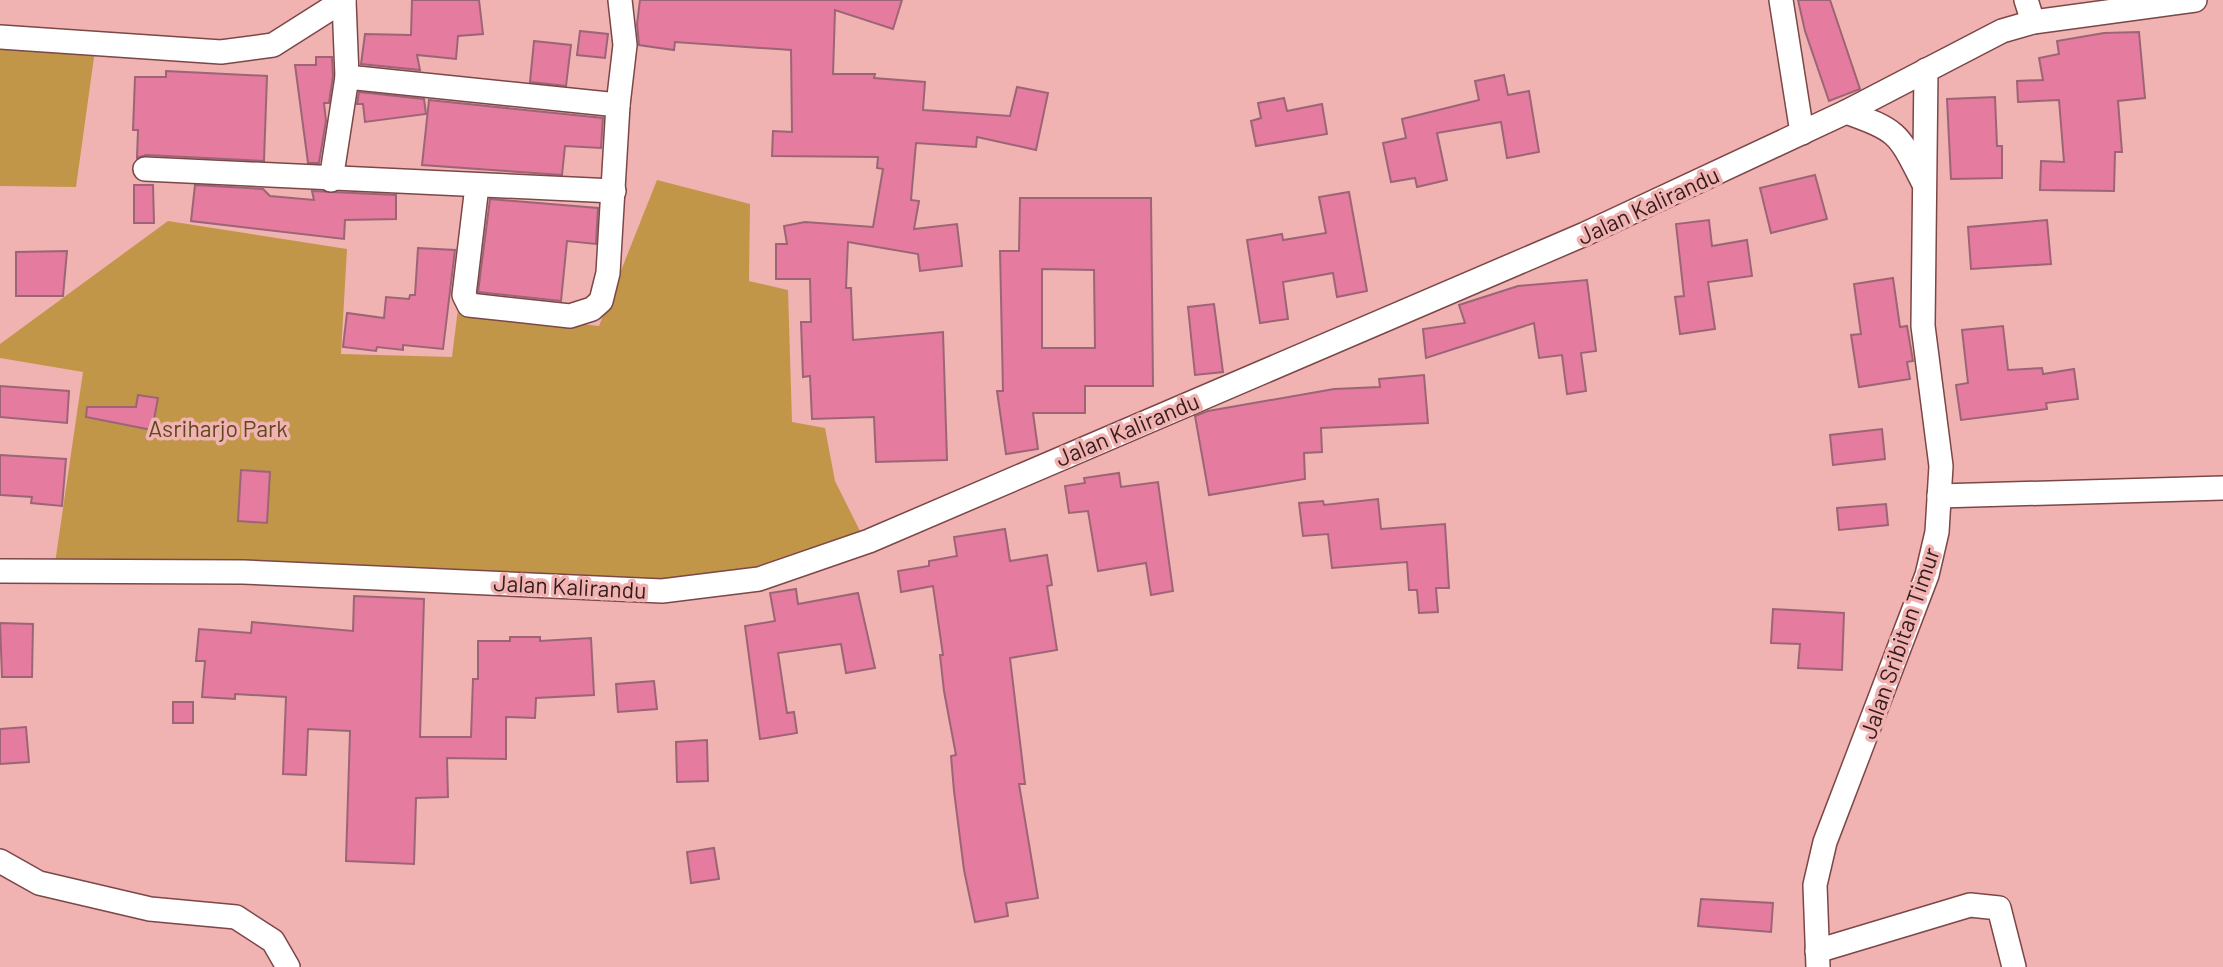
<svg xmlns="http://www.w3.org/2000/svg" width="2223" height="967" viewBox="0 0 2223 967" font-family="Barlow,sans-serif">
  <style>
    .green { fill: #c19649 }
    .building { fill: #e57b9f; stroke: #9c6576; stroke-width: 2; fill-rule: evenodd }
    .lines { fill: none; stroke-linecap: round; stroke-linejoin: round }
    .street-casing { stroke: #7c4747; stroke-width: 26 }
    .street { stroke: #fff; stroke-width: 23 }
    .labels { text-anchor: middle; dominant-baseline: central; stroke-width: 7; stroke-linejoin: round; paint-order: stroke }
    .street-label { font-size: 23px; fill: #331c1c; stroke: #f1b2b2 }
    .park-label { font-size: 23px; fill: #5f481e; stroke: #f1b2b2 }
  </style>
  <rect width="100%" height="100%" fill="#f1b2b2"/>
  <g class="green">
    <path d="M 0,45 L 95,50 L 76,187 L 0,186 Z"/>
    <path d="M 657,180 L 750,204 L 749,281 L 788,290 L 792,422 L 825,428 L 835,481 L 860,531 L 774,568 L 662,588 L 55,563 L 83,372 L 0,358 L 0,344 L 168,221 L 347,249 L 341,354 L 452,357 L 458,309 L 599,326 Z"/>
  </g>
  <g class="building">
    <path d="M 412,0 L 479,0 L 483,34 L 458,36 L 456,59 L 417,55 L 420,70 L 361,64 L 365,34 L 411,35 Z"/>
    <path d="M 640,0 L 902,0 L 893,29 L 835,10 L 833,74 L 875,74 L 874,78 L 925,82 L 923,110 L 1010,116 L 1017,87 L 1048,93 L 1036,150 L 977,137 L 976,147 L 916,143 L 911,200 L 919,201 L 914,229 L 957,224 L 962,266 L 920,271 L 918,254 L 848,242 L 846,288 L 851,288 L 853,340 L 943,332 L 947,460 L 876,462 L 874,417 L 812,419 L 810,376 L 803,377 L 801,322 L 811,322 L 810,279 L 776,279 L 776,244 L 787,244 L 784,226 L 805,222 L 873,227 L 883,169 L 877,168 L 878,157 L 772,156 L 773,131 L 792,132 L 791,50 L 675,42 L 674,50 L 639,45 L 637,24 Z"/>
    <path d="M 1798,0 L 1830,0 L 1860,89 L 1829,101 L 1805,31 Z"/>
    <path d="M 580,31 L 608,34 L 605,58 L 577,55 Z"/>
    <path d="M 2139,32 L 2145,98 L 2118,101 L 2122,152 L 2115,152 L 2114,191 L 2040,190 L 2041,161 L 2064,162 L 2059,100 L 2018,102 L 2017,81 L 2043,80 L 2039,58 L 2059,54 L 2057,41 L 2104,33 Z"/>
    <path d="M 534,41 L 571,45 L 566,86 L 530,82 Z"/>
    <path d="M 316,57 L 332,57 L 333,76 L 329,103 L 324,103 L 326,121 L 319,163 L 308,163 L 295,65 L 316,65 Z"/>
    <path d="M 166,71 L 267,76 L 264,161 L 146,155 L 137,158 L 138,130 L 133,130 L 135,77 L 166,77 Z"/>
    <path d="M 1504,75 L 1508,95 L 1529,91 L 1539,152 L 1507,158 L 1501,122 L 1437,133 L 1447,180 L 1417,187 L 1415,178 L 1391,182 L 1383,143 L 1406,138 L 1402,119 L 1479,100 L 1475,81 Z"/>
    <path d="M 359,92 L 424,99 L 426,114 L 365,122 L 363,104 L 357,104 Z"/>
    <path d="M 1995,97 L 1997,146 L 2002,146 L 2002,178 L 1951,179 L 1947,99 Z"/>
    <path d="M 1284,98 L 1287,111 L 1322,104 L 1327,134 L 1256,146 L 1251,121 L 1261,118 L 1258,103 Z"/>
    <path d="M 429,100 L 603,118 L 601,148 L 565,146 L 562,175 L 422,165 Z"/>
    <path d="M 1815,175 L 1827,219 L 1771,233 L 1760,188 Z"/>
    <path d="M 134,185 L 153,185 L 154,223 L 134,223 Z"/>
    <path d="M 195,185 L 263,189 L 270,196 L 314,200 L 312,191 L 396,195 L 396,219 L 345,220 L 344,239 L 191,221 Z"/>
    <path d="M 1349,192 L 1367,291 L 1337,297 L 1333,273 L 1283,282 L 1288,319 L 1260,323 L 1247,240 L 1282,234 L 1283,240 L 1326,233 L 1319,197 Z"/>
    <path d="M 1020,198 L 1151,198 L 1153,386 L 1085,386 L 1085,413 L 1033,413 L 1038,449 L 1006,454 L 997,391 L 1003,391 L 1000,251 L 1019,251 ZM 1042,269 L 1094,270 L 1095,348 L 1042,348 Z"/>
    <path d="M 490,199 L 598,208 L 596,244 L 567,241 L 561,301 L 478,292 Z"/>
    <path d="M 1709,220 L 1712,246 L 1747,240 L 1752,276 L 1708,282 L 1715,329 L 1680,334 L 1675,297 L 1684,296 L 1676,224 Z"/>
    <path d="M 2047,220 L 2051,264 L 1971,269 L 1968,227 Z"/>
    <path d="M 418,248 L 455,250 L 443,349 L 403,345 L 403,350 L 377,347 L 376,351 L 343,347 L 347,313 L 384,318 L 386,297 L 409,299 L 410,295 L 415,295 Z"/>
    <path d="M 67,251 L 63,296 L 16,296 L 16,252 Z"/>
    <path d="M 1893,278 L 1900,327 L 1907,326 L 1913,361 L 1907,362 L 1910,379 L 1859,387 L 1851,335 L 1861,334 L 1854,284 Z"/>
    <path d="M 1587,280 L 1596,351 L 1581,353 L 1586,391 L 1567,394 L 1562,355 L 1539,358 L 1534,323 L 1426,358 L 1423,329 L 1465,323 L 1459,305 L 1518,286 Z"/>
    <path d="M 1214,304 L 1223,372 L 1195,375 L 1188,307 Z"/>
    <path d="M 2003,326 L 2008,370 L 2042,368 L 2043,374 L 2074,369 L 2078,399 L 2046,403 L 2047,409 L 1961,420 L 1956,385 L 1968,383 L 1962,330 Z"/>
    <path d="M 1424,375 L 1428,423 L 1321,428 L 1322,452 L 1304,453 L 1305,479 L 1209,495 L 1195,416 L 1208,411 L 1334,389 L 1380,387 L 1379,379 Z"/>
    <path d="M 0,386 L 69,391 L 67,423 L 0,417 Z"/>
    <path d="M 138,395 L 158,398 L 152,430 L 86,417 L 87,407 L 136,407 Z"/>
    <path d="M 1882,429 L 1885,459 L 1833,465 L 1830,435 Z"/>
    <path d="M 0,455 L 66,459 L 62,506 L 31,503 L 32,497 L 0,495 Z"/>
    <path d="M 241,470 L 270,472 L 267,523 L 238,521 Z"/>
    <path d="M 1119,473 L 1121,487 L 1158,482 L 1173,591 L 1151,595 L 1146,563 L 1098,571 L 1088,511 L 1069,513 L 1065,486 L 1085,483 L 1084,478 Z"/>
    <path d="M 1378,499 L 1381,529 L 1445,524 L 1449,588 L 1436,588 L 1438,612 L 1419,613 L 1417,590 L 1409,590 L 1407,562 L 1332,568 L 1328,534 L 1303,536 L 1299,503 L 1323,501 L 1324,505 Z"/>
    <path d="M 1886,504 L 1888,525 L 1839,530 L 1837,508 Z"/>
    <path d="M 1005,529 L 1010,561 L 1047,555 L 1052,585 L 1047,586 L 1057,650 L 1010,658 L 1025,784 L 1019,784 L 1038,898 L 1006,903 L 1008,916 L 975,922 L 964,870 L 954,791 L 951,756 L 956,755 L 944,691 L 940,655 L 943,655 L 933,586 L 901,592 L 898,571 L 929,566 L 929,561 L 957,556 L 954,537 Z"/>
    <path d="M 796,589 L 798,604 L 858,593 L 875,668 L 846,673 L 841,644 L 778,653 L 787,713 L 794,712 L 797,733 L 760,739 L 745,626 L 775,621 L 770,593 Z"/>
    <path d="M 354,596 L 424,599 L 420,737 L 471,737 L 473,679 L 478,679 L 478,641 L 510,641 L 510,637 L 540,637 L 540,641 L 591,638 L 594,695 L 536,698 L 535,718 L 506,717 L 506,759 L 447,758 L 448,797 L 416,798 L 414,864 L 346,861 L 350,731 L 308,729 L 306,775 L 283,774 L 286,697 L 235,694 L 235,699 L 202,697 L 205,661 L 196,661 L 199,629 L 251,633 L 252,622 L 353,631 Z"/>
    <path d="M 1773,609 L 1844,613 L 1842,670 L 1798,668 L 1800,644 L 1771,643 Z"/>
    <path d="M 0,623 L 33,624 L 32,677 L 2,677 Z"/>
    <path d="M 654,681 L 657,709 L 618,712 L 616,684 Z"/>
    <rect x="173" y="702" width="20" height="21"/>
    <path d="M 26,727 L 29,762 L 0,764 L 0,729 Z"/>
    <path d="M 707,740 L 708,781 L 677,782 L 676,742 Z"/>
    <path d="M 714,848 L 719,879 L 691,883 L 687,852 Z"/>
    <path d="M 1701,899 L 1773,903 L 1771,932 L 1698,926 Z"/>
  </g>
  <g class="lines">
    <g class="street-casing">
      <g id="street">
        <path d="M 1781,0 L 1802,133"/>
        <path d="M 2026,0 L 2033,22"/>
        <path d="M 344,1 L 347,77 L 618,105 L 625,45 L 620,0"/>
        <path d="M 0,37 L 221,52 L 273,45 L 344,0"/>
        <path d="M 1846,112 C 1899,131 1898,133 1923,182"/>
        <path d="M 145,169 L 614,191"/>
        <path d="M 331,180 L 347,77"/>
        <path d="M 477,186 L 464,295 L 469,305 L 570,316 L 592,309 L 601,301 L 608,273 L 618,105"/>
        <path d="M 1939,496 L 2223,488"/>
        <path d="M 0,571 L 243,572 L 662,591 L 759,579 L 869,541 L 1585,234 L 1846,112 L 2002,31 L 2033,22 L 2195,0"/>
        <path d="M 0,861 L 39,883 L 150,909 L 236,917 L 273,941 L 288,967"/>
        <path d="M 1817,951 L 1970,905 L 1999,908 L 2014,967"/>
        <path d="M 1818,967 L 1815,885 L 1825,842 L 1927,575 L 1937,532 L 1941,466 L 1923,326 L 1926,70"/>
      </g>
    </g>
    <use href="#street" class="street"/>
  </g>
  <g class="labels">
    <g class="street-label">
      <text transform="translate(1648 205) rotate(-25)">Jalan Kalirandu</text>
      <text transform="translate(1127 429) rotate(-23)">Jalan Kalirandu</text>
      <text transform="translate(570 586) rotate(3)">Jalan Kalirandu</text>
      <text transform="translate(1899 643) rotate(-71)">Jalan Sribitan Timur</text>
    </g>
    <g class="park-label">
      <text x="218" y="428">Asriharjo Park</text>
    </g>
  </g>
</svg>
